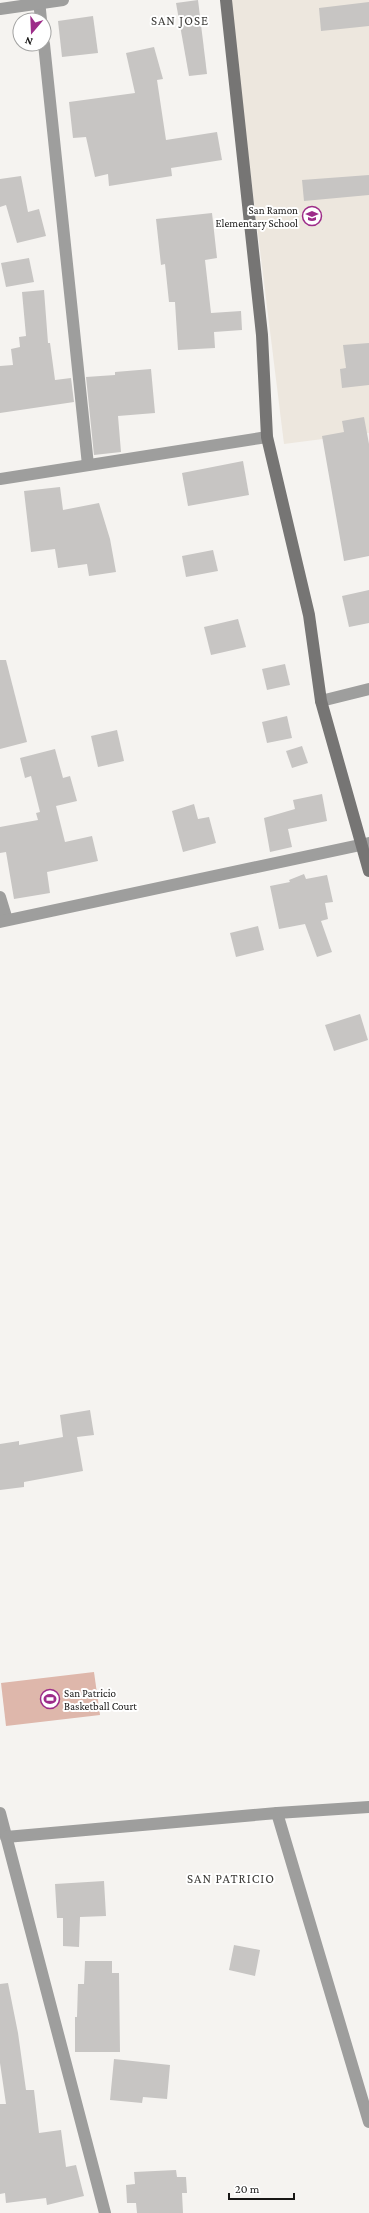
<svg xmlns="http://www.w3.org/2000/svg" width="369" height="2213" viewBox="0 0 369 2213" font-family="'Crimson Pro',serif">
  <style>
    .built { fill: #ede7de }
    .green { fill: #deb7ab }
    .building { fill: #c7c5c3 }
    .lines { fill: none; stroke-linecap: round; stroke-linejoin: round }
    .street { stroke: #9e9e9d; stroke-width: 12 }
    .secondary { stroke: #767574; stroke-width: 12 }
    .labels { text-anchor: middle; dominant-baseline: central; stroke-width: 4; stroke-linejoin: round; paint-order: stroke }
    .poi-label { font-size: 11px; fill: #171615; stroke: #fff; text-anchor: end }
    .quarter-label { font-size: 13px; letter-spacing: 1px; fill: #403f3c; stroke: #fff }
  </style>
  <rect width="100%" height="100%" fill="#f5f3f0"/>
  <path class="built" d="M 229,0 L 369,0 L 369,433 L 284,444 Z"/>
  <path class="green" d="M 94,1672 L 100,1715 L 6,1726 L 1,1683 Z"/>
  <g class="building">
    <path d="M 198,0 L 207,74 L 189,76 L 176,3 Z"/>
    <path d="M 369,2 L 369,26 L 321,31 L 319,8 Z"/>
    <path d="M 93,16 L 98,53 L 62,57 L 58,21 Z"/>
    <path d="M 154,47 L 163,79 L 157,80 L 166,140 L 217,132 L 222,160 L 171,168 L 172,176 L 109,186 L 108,174 L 95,177 L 86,137 L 73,138 L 69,102 L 135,93 L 126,53 Z"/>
    <path d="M 369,175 L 369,195 L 304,201 L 302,180 Z"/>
    <path d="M 21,176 L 28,212 L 39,209 L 46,236 L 17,243 L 6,205 L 0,207 L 0,179 Z"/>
    <path d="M 212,213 L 217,258 L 205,260 L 211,313 L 241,311 L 242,330 L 214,332 L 215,348 L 178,350 L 175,302 L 169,302 L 165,264 L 161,265 L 156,219 Z"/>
    <path d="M 29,258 L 34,282 L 6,287 L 1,263 Z"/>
    <path d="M 44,290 L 48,343 L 50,343 L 55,380 L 71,378 L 74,402 L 0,413 L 0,366 L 13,365 L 11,349 L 20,347 L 19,337 L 26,336 L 22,292 Z"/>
    <path d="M 369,343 L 369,385 L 342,388 L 340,369 L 346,368 L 343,345 Z"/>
    <path d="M 151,369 L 155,413 L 118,416 L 121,452 L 94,455 L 86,377 L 115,375 L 115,372 Z"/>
    <path d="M 364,417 L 369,444 L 369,556 L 344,561 L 322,436 L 344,432 L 342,421 Z"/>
    <path d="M 243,461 L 249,495 L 188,506 L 182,473 Z"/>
    <path d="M 60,487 L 63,510 L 99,503 L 110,539 L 116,572 L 89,576 L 87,564 L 58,568 L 55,549 L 31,552 L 24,491 Z"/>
    <path d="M 213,550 L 218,571 L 186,577 L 182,556 Z"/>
    <path d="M 369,590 L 369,623 L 349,627 L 342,596 Z"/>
    <path d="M 238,619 L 246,647 L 211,655 L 204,627 Z"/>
    <path d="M 0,660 L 6,660 L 27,742 L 0,749 Z"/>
    <path d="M 285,664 L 290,685 L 267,690 L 262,669 Z"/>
    <path d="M 287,716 L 292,738 L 267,743 L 262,722 Z"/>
    <path d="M 117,730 L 124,761 L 98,767 L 91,736 Z"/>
    <path d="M 302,746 L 308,763 L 292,768 L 286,751 Z"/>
    <path d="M 55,749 L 63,778 L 70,776 L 77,801 L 56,806 L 65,842 L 92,836 L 98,861 L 47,872 L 50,893 L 14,899 L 6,852 L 0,853 L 0,827 L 38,820 L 36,813 L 40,812 L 31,776 L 25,778 L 20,758 Z"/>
    <path d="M 322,794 L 327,821 L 288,829 L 292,847 L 270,852 L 264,818 L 295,809 L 293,800 Z"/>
    <path d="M 194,804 L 198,819 L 209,817 L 216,843 L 183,852 L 172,811 Z"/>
    <path d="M 304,874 L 306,879 L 327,875 L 333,902 L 325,903 L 328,919 L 321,921 L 332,952 L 317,957 L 305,924 L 279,929 L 270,886 L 290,882 L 289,880 Z"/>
    <path d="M 258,926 L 264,950 L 236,957 L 230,933 Z"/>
    <path d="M 360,1014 L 368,1040 L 334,1051 L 325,1025 Z"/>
    <path d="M 90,1410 L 94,1435 L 77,1437 L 83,1471 L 24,1482 L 24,1487 L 0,1490 L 0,1444 L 19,1441 L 19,1445 L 63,1437 L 60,1415 Z"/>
    <path d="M 104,1881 L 106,1916 L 80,1917 L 79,1947 L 63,1946 L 63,1918 L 57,1918 L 55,1884 Z"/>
    <path d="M 234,1945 L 260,1950 L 255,1976 L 229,1970 Z"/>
    <path d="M 85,1961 L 112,1961 L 112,1973 L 119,1973 L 120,2052 L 75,2052 L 75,2017 L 77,2017 L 78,1984 L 84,1984 Z"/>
    <path d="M 8,1983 L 18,2033 L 26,2090 L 34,2090 L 39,2133 L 61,2130 L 66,2167 L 76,2165 L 84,2196 L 47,2205 L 46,2198 L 6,2203 L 5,2193 L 0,2194 L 0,2104 L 6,2104 L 0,2063 L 0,1984 Z"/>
    <path d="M 114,2059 L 170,2065 L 167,2099 L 143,2097 L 142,2103 L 110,2100 Z"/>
    <path d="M 176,2170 L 177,2177 L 186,2177 L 187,2193 L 182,2193 L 183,2213 L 137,2213 L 136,2203 L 127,2203 L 126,2185 L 135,2184 L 134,2172 Z"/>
  </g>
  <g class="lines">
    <g class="street">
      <path d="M 39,0 L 41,20"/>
      <path d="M 0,9 L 63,0"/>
      <path d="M 44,44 L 88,465"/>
      <path d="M 0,479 L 267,437"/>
      <path d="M 321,701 L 369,689"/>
      <path d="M 0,897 L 7,920"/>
      <path d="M 0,922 L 369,843"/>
      <path d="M 0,1813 L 105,2213"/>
      <path d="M 277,1813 L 369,2122"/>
      <path d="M 6,1837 L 277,1813 L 369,1807"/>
    </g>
    <path class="secondary" d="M 226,0 L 262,335 L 267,437 L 309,615 L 321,701 L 369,871"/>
  </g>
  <defs>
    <g id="school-ring" transform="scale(1)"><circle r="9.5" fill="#fff" stroke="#9d2c89" stroke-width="1.5"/><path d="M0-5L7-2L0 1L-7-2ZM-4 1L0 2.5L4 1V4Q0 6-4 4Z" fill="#9d2c89"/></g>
    <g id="stadium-ring" transform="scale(1)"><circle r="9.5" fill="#fff" stroke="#9d2c89" stroke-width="1.5"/><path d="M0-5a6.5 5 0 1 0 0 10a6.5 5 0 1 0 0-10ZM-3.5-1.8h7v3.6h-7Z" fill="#9d2c89"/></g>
  </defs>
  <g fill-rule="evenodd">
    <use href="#school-ring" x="312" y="216"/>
    <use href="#stadium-ring" x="50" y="1699"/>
  </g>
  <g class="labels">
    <g class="poi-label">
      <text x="298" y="210">San Ramon<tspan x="298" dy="13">Elementary School</tspan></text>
      <text x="64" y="1693" text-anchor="start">San Patricio<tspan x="64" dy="13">Basketball Court</tspan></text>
    </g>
    <g class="quarter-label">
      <text x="180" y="20">SAN JOSE</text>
      <text x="231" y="1878">SAN PATRICIO</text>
    </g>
  </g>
  <g transform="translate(32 32) rotate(199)"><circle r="19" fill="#ffffff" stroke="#a2a2a1"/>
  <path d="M0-3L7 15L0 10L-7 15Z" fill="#9d2c89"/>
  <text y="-6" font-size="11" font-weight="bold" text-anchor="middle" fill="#171615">N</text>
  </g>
  <path d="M229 2193v6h65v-6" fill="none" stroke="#171615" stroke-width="2"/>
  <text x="235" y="2193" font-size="12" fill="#171615" stroke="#ffffff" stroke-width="3" paint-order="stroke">20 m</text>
</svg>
